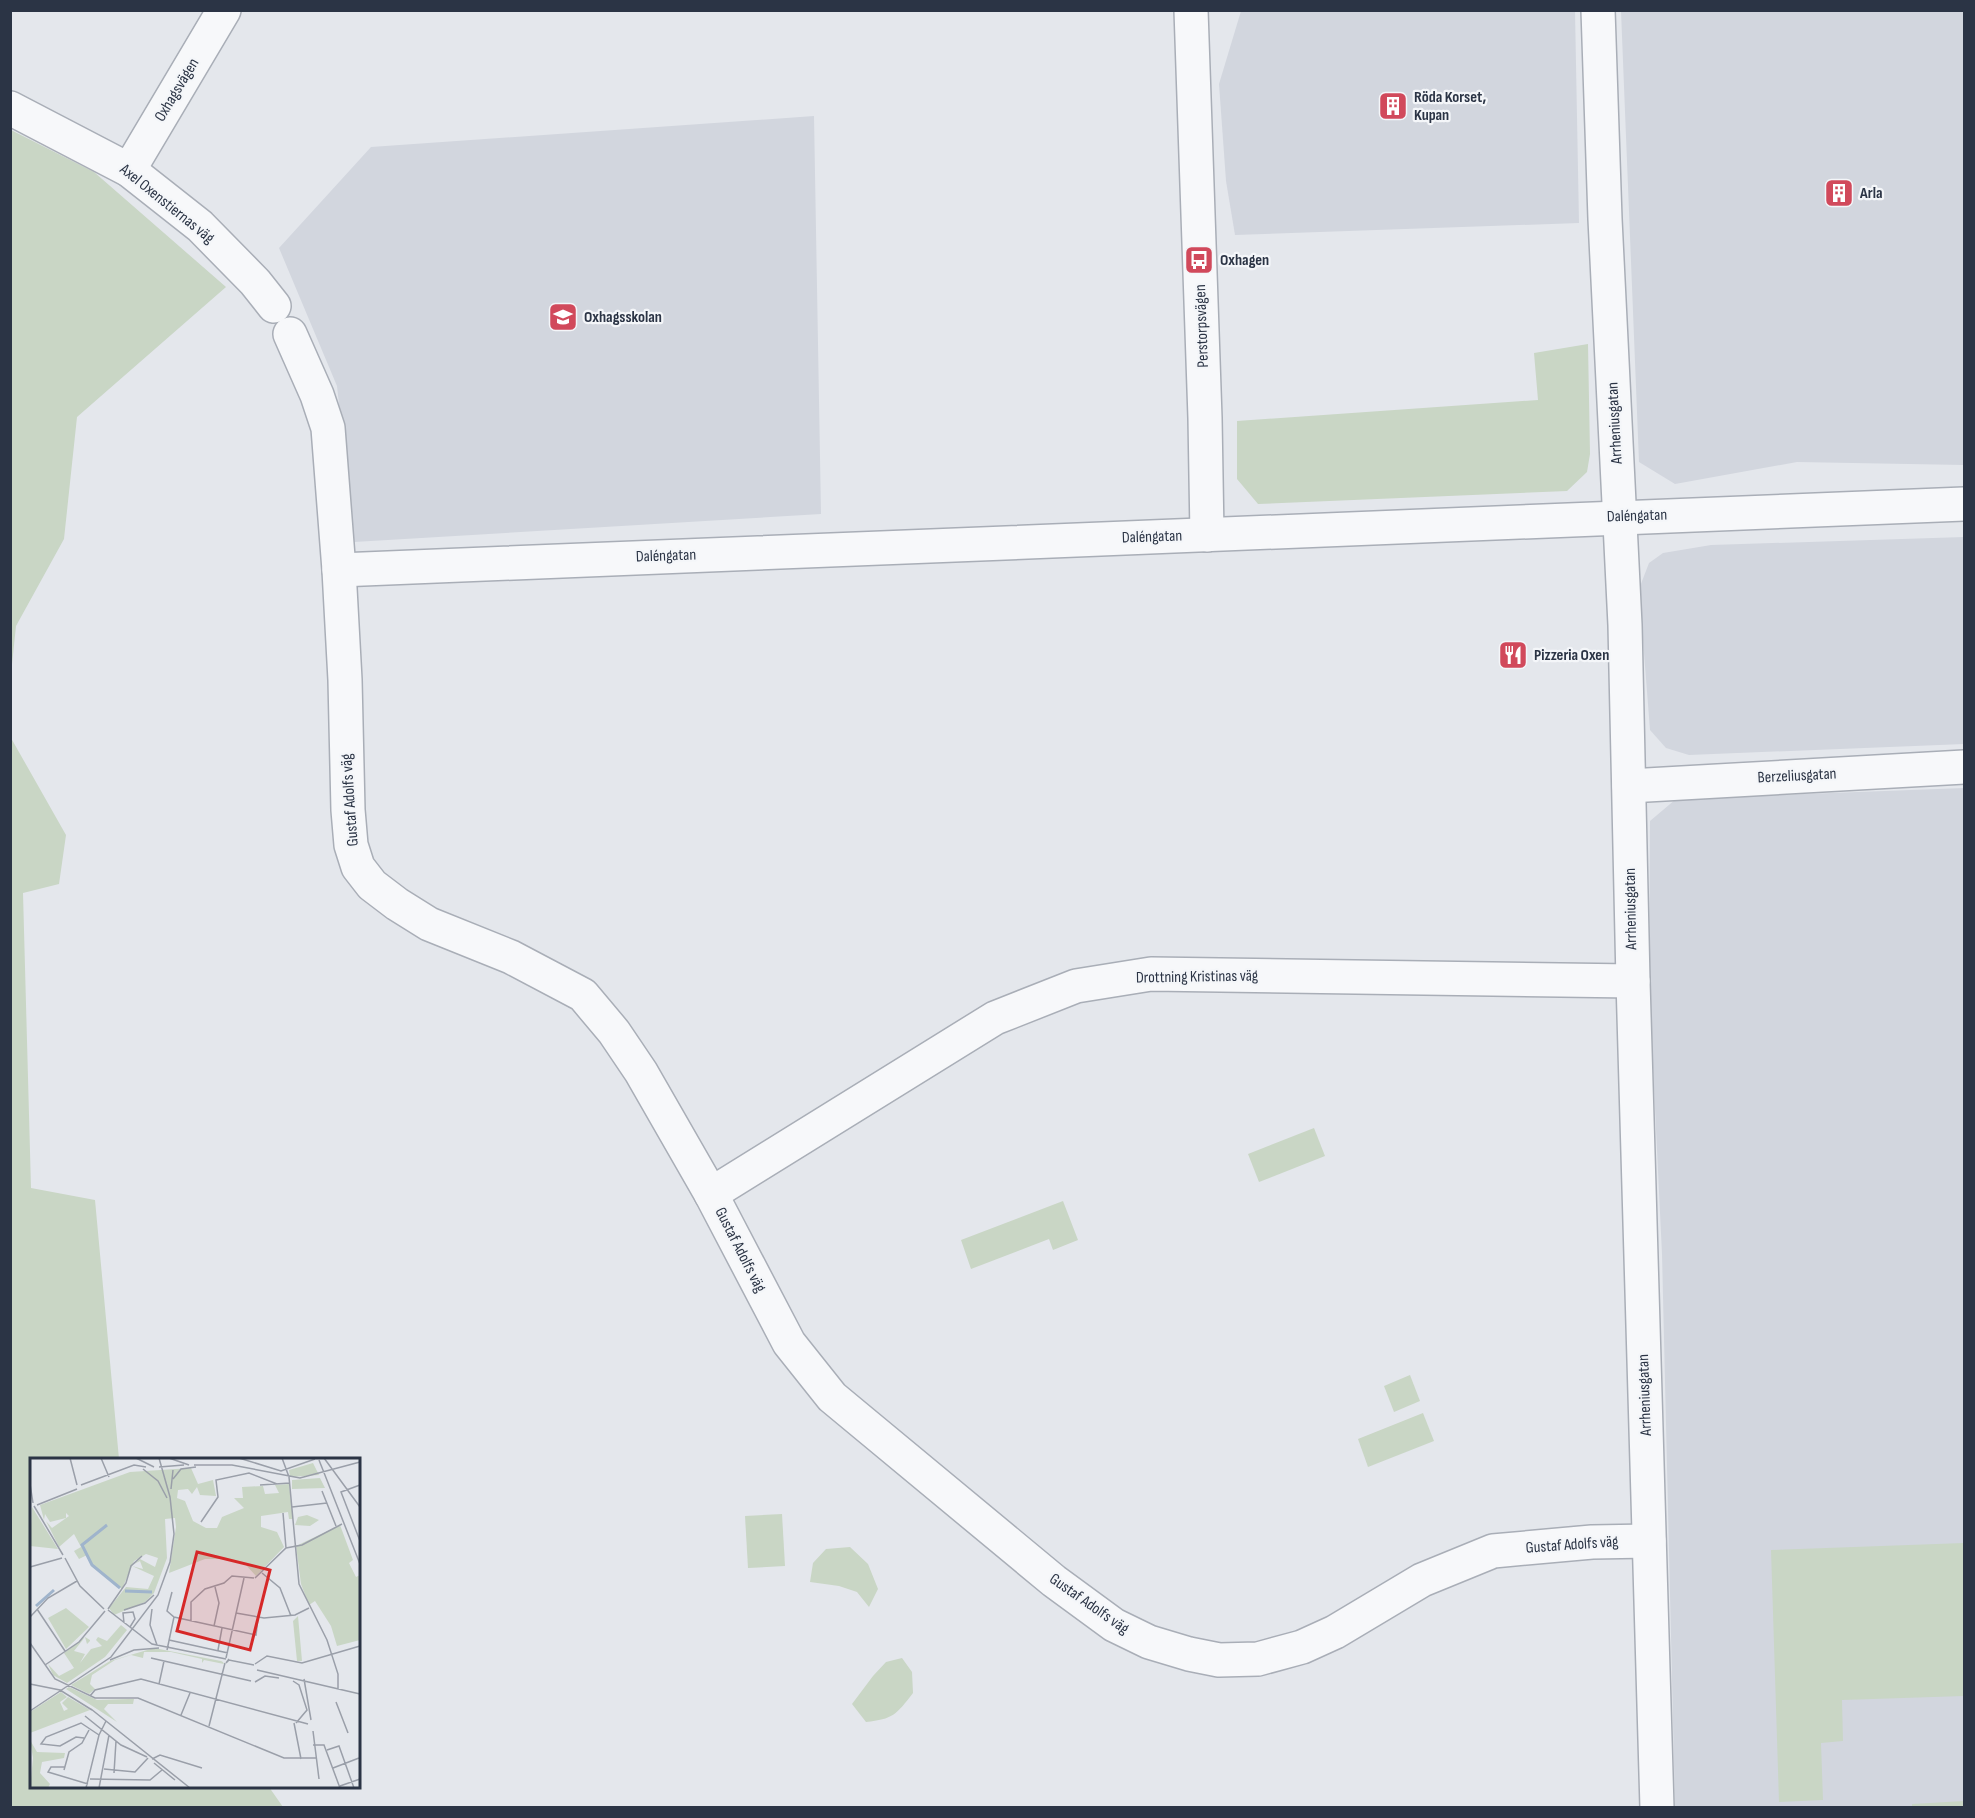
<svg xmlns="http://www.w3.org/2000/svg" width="1975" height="1818" viewBox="0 0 1975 1818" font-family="'Sofia Sans Condensed',sans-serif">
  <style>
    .built { fill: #d2d6de }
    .green { fill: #c9d6c5 }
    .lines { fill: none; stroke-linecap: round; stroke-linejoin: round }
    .minor-casing { stroke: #a9aeb7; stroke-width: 36 }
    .minor { stroke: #f7f8fa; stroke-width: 33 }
    .labels { text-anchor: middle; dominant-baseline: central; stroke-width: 4.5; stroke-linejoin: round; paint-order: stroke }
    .street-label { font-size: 16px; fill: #2b3445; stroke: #f4f6f9 }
    .poi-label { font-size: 16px; font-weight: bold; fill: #2b3445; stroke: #f4f6f9; text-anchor: start }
    .inset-river { fill: none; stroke: #9fb4cc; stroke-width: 3 }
    .inset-road { fill: none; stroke: #9a9fa9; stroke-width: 1.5 }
    .view { fill: #d62828; fill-opacity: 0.15; stroke: #d62828; stroke-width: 3 }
    .inset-edge { fill: none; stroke: #2b3445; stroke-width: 3 }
  </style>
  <rect width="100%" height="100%" fill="#e4e7ec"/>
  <g class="built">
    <path d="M 1241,11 L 1575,11 L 1579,223 L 1235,235 L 1226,181 L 1219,84 Z"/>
    <path d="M 1621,11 L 1964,11 L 1964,465 L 1797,462 L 1675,484 L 1639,462 Z"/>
    <path d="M 814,116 L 821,514 L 354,542 L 337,386 L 279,248 L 371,147 Z"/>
    <path d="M 1964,537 L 1964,744 L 1689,755 L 1666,748 L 1650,730 L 1639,589 L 1649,563 L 1663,553 L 1711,545 Z"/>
    <path d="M 1964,788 L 1964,1807 L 1675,1807 L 1662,1254 L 1649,983 L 1650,821 L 1676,799 Z"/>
  </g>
  <g class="green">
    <path d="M 11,130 L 94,172 L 226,287 L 77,417 L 64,539 L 16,626 L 11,674 Z"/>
    <path d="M 1588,344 L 1590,454 L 1587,472 L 1567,491 L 1258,504 L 1237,479 L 1237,421 L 1538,400 L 1534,353 Z"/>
    <path d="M 11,738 L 66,835 L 59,884 L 23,893 L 31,1188 L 95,1200 L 119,1459 L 32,1460 L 32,1786 L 269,1787 L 283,1807 L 11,1807 Z"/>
    <path d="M 1314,1128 L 1325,1156 L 1259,1182 L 1248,1154 Z"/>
    <path d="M 1063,1201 L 1078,1240 L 1053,1250 L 1049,1239 L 971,1269 L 961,1240 Z"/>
    <path d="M 1410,1375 L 1420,1401 L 1394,1412 L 1384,1386 Z"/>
    <path d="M 1423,1413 L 1434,1441 L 1368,1467 L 1358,1439 Z"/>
    <path d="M 782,1514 L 785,1566 L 748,1568 L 745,1516 Z"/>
    <path d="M 1964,1543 L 1964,1696 L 1842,1700 L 1843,1741 L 1821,1743 L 1823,1800 L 1779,1802 L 1771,1550 Z"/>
    <path d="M 850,1547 L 868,1564 L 878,1589 L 869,1607 L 857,1592 L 839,1586 L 810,1582 L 813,1563 L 826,1549 Z"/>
    <path d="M 902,1658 L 912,1672 L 913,1693 C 896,1715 893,1719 866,1722 L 852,1704 L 873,1676 L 886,1662 Z"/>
    <path d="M 1964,1801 L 1964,1807 L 1912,1807 L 1912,1804 Z"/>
  </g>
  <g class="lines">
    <g class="minor-casing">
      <g id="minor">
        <path d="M 1191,10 L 1205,418 L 1207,535"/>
        <path d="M 1598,10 L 1605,219 L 1625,625 L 1633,981 L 1657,1808"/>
        <path d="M 10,108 L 129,170 L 200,226 L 255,282 L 274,306"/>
        <path d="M 129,170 L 224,10"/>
        <path d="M 290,334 L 317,395 L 328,428 L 339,570 L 345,680 L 348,810 L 351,845 L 358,867 L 372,885 L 397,904 L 429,924 L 511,957 L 583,995 L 614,1032 L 641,1072 L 711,1194 L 789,1343 L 832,1397 L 1054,1581 L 1114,1625 L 1149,1642 L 1189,1654 L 1219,1660 L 1258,1659 L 1302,1647 L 1335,1632 L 1422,1580 L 1493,1551 L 1592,1542 L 1649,1541"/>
        <path d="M 339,570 L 1964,504"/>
        <path d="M 1629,786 L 1964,767"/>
        <path d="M 711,1194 L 995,1018 L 1076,986 L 1151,974 L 1633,981"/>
      </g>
    </g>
    <use href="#minor" class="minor"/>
  </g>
  <defs>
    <g id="building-square" transform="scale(1.5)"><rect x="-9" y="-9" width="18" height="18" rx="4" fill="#d1495b" stroke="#f4f6f9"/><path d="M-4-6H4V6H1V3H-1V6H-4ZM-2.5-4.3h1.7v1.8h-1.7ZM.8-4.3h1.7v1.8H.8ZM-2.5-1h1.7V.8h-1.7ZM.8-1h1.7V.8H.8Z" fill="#fff"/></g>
    <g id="bus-square" transform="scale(1.5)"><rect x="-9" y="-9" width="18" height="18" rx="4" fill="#d1495b" stroke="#f4f6f9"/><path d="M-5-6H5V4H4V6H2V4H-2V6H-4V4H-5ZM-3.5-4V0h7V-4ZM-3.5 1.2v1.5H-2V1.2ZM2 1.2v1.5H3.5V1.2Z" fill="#fff"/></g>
    <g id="school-square" transform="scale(1.5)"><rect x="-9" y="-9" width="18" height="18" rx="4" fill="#d1495b" stroke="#f4f6f9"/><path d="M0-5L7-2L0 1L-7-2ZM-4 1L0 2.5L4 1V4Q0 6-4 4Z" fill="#fff"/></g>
    <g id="restaurant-square" transform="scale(1.5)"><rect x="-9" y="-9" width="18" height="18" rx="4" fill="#d1495b" stroke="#f4f6f9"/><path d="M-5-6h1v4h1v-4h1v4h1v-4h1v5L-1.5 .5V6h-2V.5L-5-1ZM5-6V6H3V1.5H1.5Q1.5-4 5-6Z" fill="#fff"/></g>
  </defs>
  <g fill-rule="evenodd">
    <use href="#building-square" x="1393" y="106"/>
    <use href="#building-square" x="1839" y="193"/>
    <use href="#bus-square" x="1199" y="260"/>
    <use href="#school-square" x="563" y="317"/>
    <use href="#restaurant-square" x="1513" y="655"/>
  </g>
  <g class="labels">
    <g class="street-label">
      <text transform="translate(177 90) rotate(-59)">Oxhagsvägen</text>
      <text transform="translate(167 204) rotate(39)">Axel Oxenstiernas väg</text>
      <text transform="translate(1202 326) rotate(-92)">Perstorpsvägen</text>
      <text transform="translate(1615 423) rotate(-93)">Arrheniusgatan</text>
      <text transform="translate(1637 516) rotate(-2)">Daléngatan</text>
      <text transform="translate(1152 537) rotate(-2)">Daléngatan</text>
      <text transform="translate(666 556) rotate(-2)">Daléngatan</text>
      <text transform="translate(1797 776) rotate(-3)">Berzeliusgatan</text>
      <text transform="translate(350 800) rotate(-94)">Gustaf Adolfs väg</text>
      <text transform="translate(1631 909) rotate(-91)">Arrheniusgatan</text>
      <text transform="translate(1197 977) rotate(-1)">Drottning Kristinas väg</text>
      <text transform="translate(740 1250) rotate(63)">Gustaf Adolfs väg</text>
      <text transform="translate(1645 1395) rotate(-92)">Arrheniusgatan</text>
      <text transform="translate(1572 1545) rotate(-4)">Gustaf Adolfs väg</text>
      <text transform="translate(1089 1604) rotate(35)">Gustaf Adolfs väg</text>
    </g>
    <g class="poi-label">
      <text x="1414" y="97">Röda Korset,<tspan x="1414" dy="18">Kupan</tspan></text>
      <text x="1860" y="193">Arla</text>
      <text x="1220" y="260">Oxhagen</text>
      <text x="584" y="317">Oxhagsskolan</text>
      <text x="1534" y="655">Pizzeria Oxen</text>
    </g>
  </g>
  <g transform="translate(30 1458)">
    <rect width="330" height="330" fill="#e4e7ec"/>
    <path d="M 283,5 L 289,17 L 260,19 L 259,12 ZM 161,10 L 168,26 L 183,22 L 186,38 L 170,37 L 167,29 L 162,36 L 158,31 L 148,32 L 147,40 L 155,43 L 163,63 L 176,70 L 187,70 L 192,59 L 214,50 L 204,40 L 213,40 L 212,29 L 233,28 L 235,36 L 249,35 L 245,27 L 259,26 L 263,61 L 259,61 L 258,54 L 231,58 L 231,69 L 247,74 L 254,89 L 226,118 L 215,106 L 192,101 L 175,101 L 139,115 L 146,69 L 145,60 L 135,61 L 137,100 L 124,135 L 115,144 L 84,157 L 79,150 L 96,129 L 118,131 L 124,118 L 102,108 L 113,111 L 110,103 L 104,106 L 110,101 L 125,109 L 128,100 L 116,96 L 104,103 L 92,131 L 64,109 L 57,97 L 49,101 L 44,93 L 51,89 L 44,76 L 29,89 L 16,63 L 22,70 L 39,58 L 36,55 L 36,60 L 20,64 L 15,56 L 14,62 L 10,47 L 100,14 ZM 290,20 L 295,30 L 262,31 L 262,22 ZM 2,49 L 28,91 L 0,88 ZM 277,57 L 289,62 L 280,68 L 265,67 L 268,59 ZM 310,67 L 323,102 L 319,105 L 326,119 L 330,117 L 330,182 L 307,188 L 301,168 L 285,143 L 279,147 L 271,126 L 266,88 ZM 36,150 L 59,169 L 36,191 L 18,160 ZM 268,158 L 272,203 L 267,203 L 263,163 ZM 91,167 L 97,172 L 75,199 L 37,225 L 23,217 L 18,206 L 29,218 L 44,210 L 34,195 L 55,179 L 60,182 L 60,183 L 57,186 L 55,179 L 44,193 L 55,196 L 50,205 L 61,191 L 72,188 L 66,182 L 68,179 L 77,183 ZM 124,190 L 191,203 L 193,204 L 194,206 L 174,202 L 172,205 L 172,201 L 141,194 L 114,194 L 113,200 L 101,197 L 85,202 L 62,217 L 60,226 L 65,231 L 59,236 L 41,227 L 80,203 ZM 39,229 L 67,242 L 99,241 L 104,241 L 103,246 L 78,246 L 74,251 L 87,264 L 36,231 ZM 31,234 L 37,239 L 30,244 L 34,253 L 38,251 L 32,245 L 38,239 L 60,252 L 0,275 L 0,254 ZM 0,282 L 7,294 L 35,295 L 34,300 L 12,304 L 10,315 L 20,326 L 18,330 L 0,330 L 3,300 Z" fill="#c9d6c5"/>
    <path class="inset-river" d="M 77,67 L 52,87 L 62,107 L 90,130M 95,133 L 122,134M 6,148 L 24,132"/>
    <path class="inset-road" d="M 40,0 L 47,27M 71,0 L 79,19M 106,0 L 124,9M 139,0 L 159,7M 167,0 L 187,0M 209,0 L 251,13 L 285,1M 252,0 L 259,19 L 269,126 L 297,182 L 308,216 L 308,231M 294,0 L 330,49M 289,2 L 330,106M 164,7 L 202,7 L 270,20 L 330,4M 129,9 L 154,7M 113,11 L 128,23 L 137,40M 143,21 L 151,11 L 166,9M 0,26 L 3,45M 51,27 L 104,7 L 116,9M 230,27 L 260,25M 330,27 L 311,34 L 330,83M 141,31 L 143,12M 292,33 L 306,68M 7,47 L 47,31M 4,48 L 33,97M 262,49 L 297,45M 253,55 L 256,90M 171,64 L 188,39 L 186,22 L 219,15 L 247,26M 35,100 L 50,128 L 74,151M 0,109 L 32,100M 232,115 L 250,130 L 261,158M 225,120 L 256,90 L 272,87 L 312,66M 142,134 L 137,153 L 144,159 L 226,177 L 228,160M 7,151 L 35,193M 78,151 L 96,125 L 101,108 L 112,98M 122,151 L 120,167 L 127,187M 78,152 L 122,186 L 196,201M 94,152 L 115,145 L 124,137M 206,155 L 234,160 L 265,157 L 279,150M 0,159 L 18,140 L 47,123M 161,163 L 161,144 L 175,131 L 194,125 L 202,118 L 224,120M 94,165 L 93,155 L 103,154 L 105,161 L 100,169M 184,168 L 189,145 L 185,129M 139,182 L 198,195M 0,185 L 25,221 L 65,240 L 108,240 L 254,300 L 286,300M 137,192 L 144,159M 188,192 L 192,170M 121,200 L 221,223M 196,200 L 214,120M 199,201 L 196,205 L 199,202 L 224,207M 80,202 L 104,192 L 129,190M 225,206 L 237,198 L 272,205 L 330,188M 15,207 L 49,184 L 75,153M 227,212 L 330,236M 274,221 L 281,262M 263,223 L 269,227 L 277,252 L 266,265M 225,224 L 235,218 L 249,220M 0,226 L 30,232 L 62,252M 129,226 L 134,203M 60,238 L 65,232 L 111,221 L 278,266M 306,244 L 318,275M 61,251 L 160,330M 0,253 L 81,199 L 128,137 L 140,104 L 144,76 L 140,39 L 129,0M 151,257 L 160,235M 55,258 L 91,287 L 117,299M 264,265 L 271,301M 179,268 L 195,205M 283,273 L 289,321M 54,280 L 46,279 L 30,288 L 11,286 L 16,279 L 51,265 L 69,277M 283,287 L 294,287 L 310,330M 297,292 L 309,288 L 324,330M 122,301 L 130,297 L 172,310M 124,305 L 145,322M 35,309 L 21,309 L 18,314 L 58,326M 303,310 L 329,300M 74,311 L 105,314 L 118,300M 34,312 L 39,294 L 52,285 L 59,272M 84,315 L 86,283M 60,321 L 120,322 L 132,312M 310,328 L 330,321M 56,330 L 69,277 L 76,263M 69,330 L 79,277"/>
    <path class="view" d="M 167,94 L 240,112 L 220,192 L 147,173 Z"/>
    <rect width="330" height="330" class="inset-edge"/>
  </g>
  <rect width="1975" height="1818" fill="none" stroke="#2b3445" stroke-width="24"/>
</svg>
